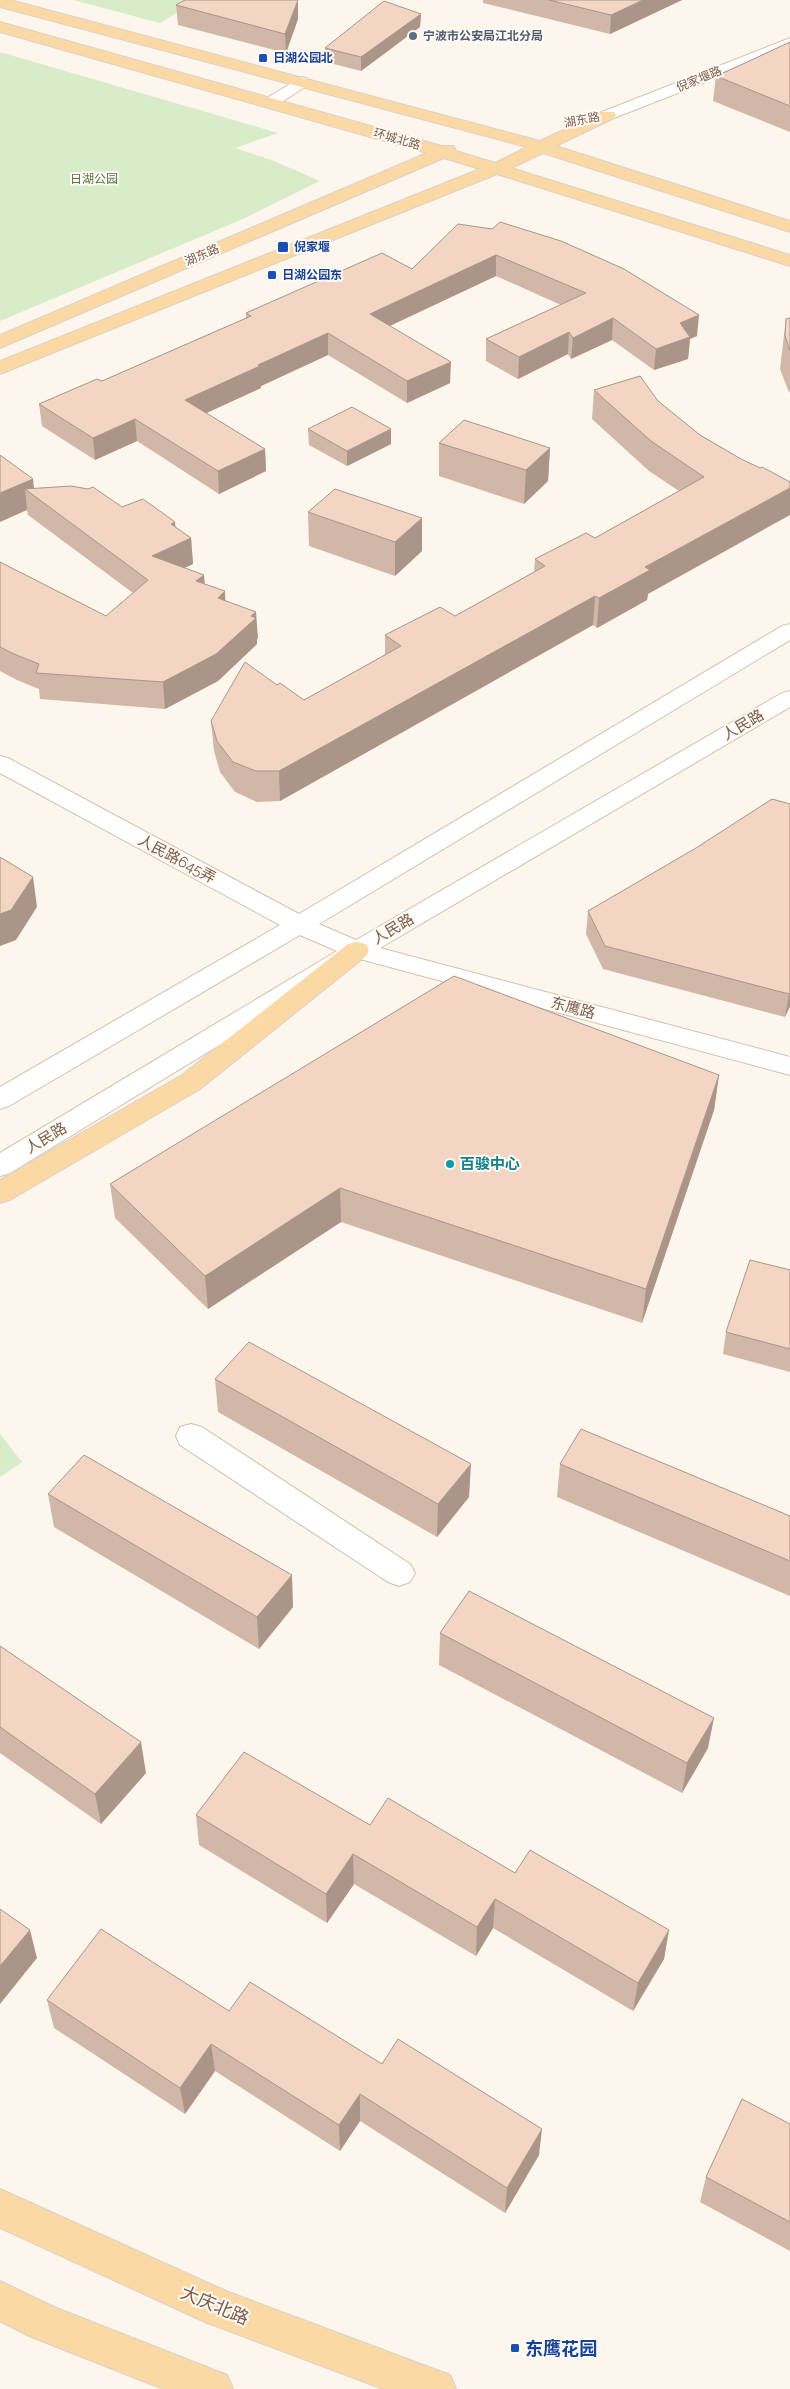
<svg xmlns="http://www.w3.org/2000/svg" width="790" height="2389" viewBox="0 0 790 2389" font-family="Raleway,'Noto Sans SC',sans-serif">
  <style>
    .green { fill: #d8ecc9 }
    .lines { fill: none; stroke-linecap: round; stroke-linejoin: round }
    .street-casing { stroke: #d1beb0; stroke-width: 2 }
    .secondary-casing { stroke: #d6c0b0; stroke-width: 2 }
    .primary-casing { stroke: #dad1cd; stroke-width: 2 }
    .street { fill: #fff; fill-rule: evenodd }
    .secondary { fill: #fff; fill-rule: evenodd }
    .primary { fill: #fbd9a5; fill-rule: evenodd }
    .wall { fill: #d1b7a8 }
    .shaded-wall { fill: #aa9588 }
    .building { fill: #f3d5c3; stroke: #aa9588 }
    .service-dot { fill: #5c6f8a; stroke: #fffaf3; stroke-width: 2 }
    .transit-dot { fill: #1a4fb4; stroke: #fffaf3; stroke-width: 2 }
    .culture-dot { fill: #0f9aa8; stroke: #fffaf3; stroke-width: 2 }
    .labels { text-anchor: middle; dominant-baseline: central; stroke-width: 4; stroke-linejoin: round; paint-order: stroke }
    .far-service-label { font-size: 12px; font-weight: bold; fill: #4e5e75; stroke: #fffaf3; text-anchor: start }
    .far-transit-label { font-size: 12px; font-weight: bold; fill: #164399; stroke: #fffaf3; text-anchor: start }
    .far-street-label { font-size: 12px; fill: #7a5c4d; stroke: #fffaf3 }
    .far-park-label { font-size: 12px; fill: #537a41; stroke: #fffaf3 }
    .street-label { font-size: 15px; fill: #7a5c4d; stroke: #fffaf3 }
    .culture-label { font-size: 15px; font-weight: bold; fill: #0d838f; stroke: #fffaf3; text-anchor: start }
    .near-street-label { font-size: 18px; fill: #7a5c4d; stroke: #fffaf3 }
    .near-transit-label { font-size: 18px; font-weight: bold; fill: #164399; stroke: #fffaf3; text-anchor: start }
  </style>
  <rect width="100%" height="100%" fill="#fdf6ec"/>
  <g class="green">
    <path d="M 73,0 L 197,0 L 160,23 Z"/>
    <path d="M 0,52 L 278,133 L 235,148 L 274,161 L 320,181 L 243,219 L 0,321 Z"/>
    <path d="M 0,1434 L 22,1462 L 0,1477 Z"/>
  </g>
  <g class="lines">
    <g class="street-casing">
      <path id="street" d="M 191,1424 L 202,1427 L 410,1564 L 415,1573 L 410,1582 L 399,1586 L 388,1582 L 180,1445 L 176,1436 L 180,1427 Z"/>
    </g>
    <g class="secondary-casing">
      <g id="secondary">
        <path d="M 790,38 L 790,49 L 614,118 L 602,118 L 600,115 L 602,112 Z"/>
        <path d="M 302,77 L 308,79 L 310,82 L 308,85 L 277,105 L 265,105 L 263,102 L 265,99 Z"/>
        <path d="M 790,624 L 790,640 L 319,924 L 356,940 L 782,693 L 790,691 L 790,707 L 380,948 L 790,1057 L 790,1075 L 360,959 L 10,1173 L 0,1176 L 0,1153 L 337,951 L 300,935 L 9,1106 L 0,1109 L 0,1087 L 280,925 L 0,773 L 0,756 L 8,758 L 299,914 L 782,626 Z"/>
      </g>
    </g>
    <g class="primary-casing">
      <g id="primary">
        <path d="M 0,0 L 10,0 L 540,141 L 602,112 L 614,112 L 616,115 L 614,118 L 556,146 L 790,221 L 790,232 L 543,153 L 511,168 L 790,255 L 790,266 L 497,174 L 0,374 L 0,361 L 480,169 L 444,158 L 0,348 L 0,335 L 427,153 L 0,32 L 0,22 L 442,146 L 454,146 L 456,151 L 495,163 L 527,147 L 0,7 Z"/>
        <path d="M 357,942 L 366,944 L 369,950 L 366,956 L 200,1089 L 10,1200 L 0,1203 L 0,1180 L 182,1075 L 348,944 Z"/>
        <path d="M 0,2189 L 226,2291 L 450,2375 L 456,2389 L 383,2389 L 205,2322 L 0,2228 Z"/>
        <path d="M 0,2281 L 54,2307 L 227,2375 L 233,2389 L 163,2389 L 29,2336 L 0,2321 Z"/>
      </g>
    </g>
    <use href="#street" class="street"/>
    <use href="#secondary" class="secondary"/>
    <use href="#primary" class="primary"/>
  </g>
  <g class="wall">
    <path d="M 483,0 L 682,0 L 610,34 L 483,3 Z"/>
    <path d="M 176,5 L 298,19 L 286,53 L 178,25 Z"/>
    <path d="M 421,14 L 420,27 L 361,71 L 326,62 L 325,48 Z"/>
    <path d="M 790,42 L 790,132 L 713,101 L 716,76 Z"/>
    <path d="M 458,224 L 697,336 L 690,339 L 688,359 L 654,370 L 612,340 L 571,359 L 568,354 L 518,379 L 486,361 L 486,339 L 561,305 L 496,276 L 390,326 L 450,383 L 407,403 L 328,355 L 261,386 L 261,388 L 206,413 L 265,449 L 266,471 L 219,494 L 137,441 L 95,460 L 42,426 L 39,404 L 102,381 L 246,318 L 246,313 L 412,269 Z"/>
    <path d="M 790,318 L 790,393 L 788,390 L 780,369 L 786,319 Z"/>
    <path d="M 594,390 L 658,401 L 700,435 L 741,459 L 648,594 L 647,600 L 597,628 L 593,625 L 280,801 L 257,802 L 235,792 L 220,772 L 214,751 L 211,721 L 277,685 L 304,700 L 385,655 L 385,635 L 455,616 L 534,572 L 535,559 L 595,538 L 679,491 L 649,471 L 592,419 Z"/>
    <path d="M 308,429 L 391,429 L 391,444 L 347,466 L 309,445 Z"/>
    <path d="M 439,443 L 550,448 L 548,481 L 524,504 L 439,476 Z"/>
    <path d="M 0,455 L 34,489 L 122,507 L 175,522 L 175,527 L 191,538 L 193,564 L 184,568 L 204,575 L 204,584 L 225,591 L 225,600 L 258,638 L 257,639 L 257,644 L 218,681 L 165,709 L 40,699 L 39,689 L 17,680 L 0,671 L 0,562 L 106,616 L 133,593 L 28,515 L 27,510 Z"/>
    <path d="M 308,512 L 422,551 L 395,576 L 309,546 Z"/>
    <path d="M 790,804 L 790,1006 L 785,1017 L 603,969 L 586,934 L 588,911 Z"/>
    <path d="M 719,1075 L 714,1110 L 642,1323 L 341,1222 L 208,1309 L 115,1218 L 110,1184 Z"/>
    <path d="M 790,1270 L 790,1372 L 723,1354 L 726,1332 Z"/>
    <path d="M 215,1379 L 469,1497 L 437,1537 L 218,1412 Z"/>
    <path d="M 560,1464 L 790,1516 L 790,1596 L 557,1497 Z"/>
    <path d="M 48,1494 L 293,1607 L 259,1649 L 54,1527 Z"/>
    <path d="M 440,1633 L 708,1748 L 682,1793 L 439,1665 Z"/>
    <path d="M 0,1646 L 146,1773 L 101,1824 L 0,1753 Z"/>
    <path d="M 196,1815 L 370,1825 L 515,1873 L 669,1930 L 664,1959 L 633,2011 L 493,1928 L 476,1956 L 354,1884 L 327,1923 L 199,1845 Z"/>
    <path d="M 47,2000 L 229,2011 L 382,2064 L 539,2155 L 505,2213 L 360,2121 L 340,2151 L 215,2071 L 185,2114 L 54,2028 Z"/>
    <path d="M 790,2124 L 790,2251 L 700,2202 L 706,2177 Z"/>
  </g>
  <g class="shaded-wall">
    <path d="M 298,0 L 298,19 L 286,53 L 285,34 Z"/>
    <path d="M 643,0 L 682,0 L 610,34 L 611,15 Z"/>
    <path d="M 421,14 L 420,27 L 361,71 L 361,57 Z"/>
    <path d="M 496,255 L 496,276 L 370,335 L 370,314 Z"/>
    <path d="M 699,315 L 697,336 L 690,339 L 688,359 L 654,370 L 656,349 L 680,323 Z"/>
    <path d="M 613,318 L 612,340 L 571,359 L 573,338 Z"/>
    <path d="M 569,332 L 568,354 L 518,379 L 519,357 Z"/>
    <path d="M 328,333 L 328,355 L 261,386 L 261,388 L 187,422 L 185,400 L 258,365 Z"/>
    <path d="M 451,362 L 450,383 L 407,403 L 407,381 Z"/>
    <path d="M 135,419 L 137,441 L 95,460 L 93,438 Z"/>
    <path d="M 391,429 L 391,444 L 347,466 L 347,451 Z"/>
    <path d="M 550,448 L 548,481 L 524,504 L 526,470 Z"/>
    <path d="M 265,449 L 266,471 L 219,494 L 218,471 Z"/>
    <path d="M 33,479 L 35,497 L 25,489 L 27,510 L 0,522 L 0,493 Z"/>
    <path d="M 790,488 L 790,515 L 648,594 L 647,600 L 597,628 L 599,598 L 645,567 Z"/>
    <path d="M 422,518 L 422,551 L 395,576 L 395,542 Z"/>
    <path d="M 175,522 L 177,544 L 191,538 L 193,564 L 155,582 L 152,556 L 171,524 Z"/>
    <path d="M 204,575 L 206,601 L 196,581 Z"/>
    <path d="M 225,591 L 226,618 L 218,598 Z"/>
    <path d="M 595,596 L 593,625 L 280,801 L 279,771 Z"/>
    <path d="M 256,612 L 258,638 L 257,639 L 257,644 L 218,681 L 165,709 L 163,682 Z"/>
    <path d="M 33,877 L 37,907 L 16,940 L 0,946 L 0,914 Z"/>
    <path d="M 790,992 L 790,1006 L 785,1017 L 789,994 Z"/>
    <path d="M 719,1075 L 714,1110 L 642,1323 L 646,1289 Z"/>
    <path d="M 340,1188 L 341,1222 L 208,1309 L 205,1276 Z"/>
    <path d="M 471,1464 L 469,1497 L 437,1537 L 438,1504 Z"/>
    <path d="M 292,1575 L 293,1607 L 259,1649 L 257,1617 Z"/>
    <path d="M 714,1718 L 708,1748 L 682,1793 L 687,1763 Z"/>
    <path d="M 141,1742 L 146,1773 L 101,1824 L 95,1794 Z"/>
    <path d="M 353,1854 L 354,1884 L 327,1923 L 326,1894 Z"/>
    <path d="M 495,1899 L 493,1928 L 476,1956 L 477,1927 Z"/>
    <path d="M 30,1930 L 37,1958 L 0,2004 L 0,1966 Z"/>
    <path d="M 669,1930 L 664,1959 L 633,2011 L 638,1983 Z"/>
    <path d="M 211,2044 L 215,2071 L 185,2114 L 180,2088 Z"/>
    <path d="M 360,2094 L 360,2121 L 340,2151 L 339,2125 Z"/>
    <path d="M 542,2129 L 539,2155 L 505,2213 L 507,2188 Z"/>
  </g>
  <g class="building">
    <path d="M 185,0 L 298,0 L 285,34 L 176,5 Z"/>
    <path d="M 549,0 L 643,0 L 611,15 Z"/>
    <path d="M 384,1 L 421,14 L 361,57 L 325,48 Z"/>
    <path d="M 790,42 L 790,106 L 716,76 L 745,63 Z"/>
    <path d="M 500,222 L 561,241 L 624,269 L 699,315 L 680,323 L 690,337 L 656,349 L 613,318 L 573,338 L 569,332 L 519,357 L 486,339 L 586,293 L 496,255 L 370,314 L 451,362 L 407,381 L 328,333 L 258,365 L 260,366 L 185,400 L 265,449 L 218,471 L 135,419 L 93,438 L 39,404 L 97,379 L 102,381 L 251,316 L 246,313 L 382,253 L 412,269 L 458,224 L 492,229 Z"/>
    <path d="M 790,318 L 790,351 L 785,336 L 786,319 Z"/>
    <path d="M 640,376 L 658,401 L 700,435 L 741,459 L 760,468 L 762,467 L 790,482 L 790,488 L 645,567 L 650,570 L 599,598 L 595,596 L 279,771 L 256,771 L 233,762 L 217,741 L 211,721 L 245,662 L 277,685 L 280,683 L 304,700 L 401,646 L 385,635 L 440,607 L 455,616 L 545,566 L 535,559 L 586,533 L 595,538 L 704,477 L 651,441 L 594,390 Z"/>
    <path d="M 352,407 L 391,429 L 347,451 L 308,429 Z"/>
    <path d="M 464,420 L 550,448 L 526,470 L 439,443 Z"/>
    <path d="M 0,455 L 33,479 L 0,493 Z"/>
    <path d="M 71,486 L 88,489 L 93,487 L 122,507 L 143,499 L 175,522 L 171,524 L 191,538 L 152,556 L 204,575 L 196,581 L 225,591 L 218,598 L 256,612 L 251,616 L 256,618 L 216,654 L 163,682 L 36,673 L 39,664 L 14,654 L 0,647 L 0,562 L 106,616 L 148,580 L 25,489 Z"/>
    <path d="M 335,489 L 422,518 L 395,542 L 308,512 Z"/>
    <path d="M 772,799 L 790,804 L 790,992 L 789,994 L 605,946 L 588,911 L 696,848 Z"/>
    <path d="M 0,857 L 33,877 L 11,910 L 0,914 Z"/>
    <path d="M 454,976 L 719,1075 L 646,1289 L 340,1188 L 205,1276 L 110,1184 Z"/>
    <path d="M 750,1260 L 790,1270 L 790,1349 L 726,1332 Z"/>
    <path d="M 249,1342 L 471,1464 L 438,1504 L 215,1379 Z"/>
    <path d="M 581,1429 L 790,1516 L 790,1561 L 560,1464 Z"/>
    <path d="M 84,1455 L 292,1575 L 257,1617 L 48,1494 Z"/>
    <path d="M 469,1591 L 714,1718 L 687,1763 L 440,1633 Z"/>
    <path d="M 0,1646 L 141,1742 L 95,1794 L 0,1727 Z"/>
    <path d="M 244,1752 L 370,1825 L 388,1798 L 515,1873 L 530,1850 L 669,1930 L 638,1983 L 495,1899 L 477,1927 L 353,1854 L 326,1894 L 196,1815 Z"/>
    <path d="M 0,1909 L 30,1930 L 0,1966 Z"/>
    <path d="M 101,1929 L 229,2011 L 250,1982 L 382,2064 L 398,2039 L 542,2129 L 507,2188 L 360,2094 L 339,2125 L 211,2044 L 180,2088 L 47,2000 Z"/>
    <path d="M 742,2099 L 790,2124 L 790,2222 L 706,2177 Z"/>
  </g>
  <circle class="service-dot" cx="413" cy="36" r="5"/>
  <g class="transit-dot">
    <rect x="258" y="53" width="10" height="10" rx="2.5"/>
    <rect x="277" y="241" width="12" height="12" rx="2.5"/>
    <rect x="267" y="270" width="10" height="10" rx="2.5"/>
    <rect x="510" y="2343" width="10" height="10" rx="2.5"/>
  </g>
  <circle class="culture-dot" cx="450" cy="1164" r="5"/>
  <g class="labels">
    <g class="far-service-label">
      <text x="423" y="36">宁波市公安局江北分局</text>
    </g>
    <g class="far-transit-label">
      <text x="273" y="58">日湖公园北</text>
      <text x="294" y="247">倪家堰</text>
      <text x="282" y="275">日湖公园东</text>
    </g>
    <g class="far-street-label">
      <text transform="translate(699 79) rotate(-22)">倪家堰路</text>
      <text transform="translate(582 120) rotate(-11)">湖东路</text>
      <text transform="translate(397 139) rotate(16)">环城北路</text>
      <text transform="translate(202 255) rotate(-23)">湖东路</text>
    </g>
    <g class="far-park-label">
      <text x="94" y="179">日湖公园</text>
    </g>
    <g class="street-label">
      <text transform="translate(743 725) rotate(-30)">人民路</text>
      <text transform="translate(177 859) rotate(28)">人民路645弄</text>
      <text transform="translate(393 929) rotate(-30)">人民路</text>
      <text transform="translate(573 1008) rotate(15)">东鹰路</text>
      <text transform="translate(46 1138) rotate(-31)">人民路</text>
    </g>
    <g class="culture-label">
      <text x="460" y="1164">百骏中心</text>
    </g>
    <g class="near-street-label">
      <text transform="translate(215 2305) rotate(23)">大庆北路</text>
    </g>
    <g class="near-transit-label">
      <text x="525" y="2348">东鹰花园</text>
    </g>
  </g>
</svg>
